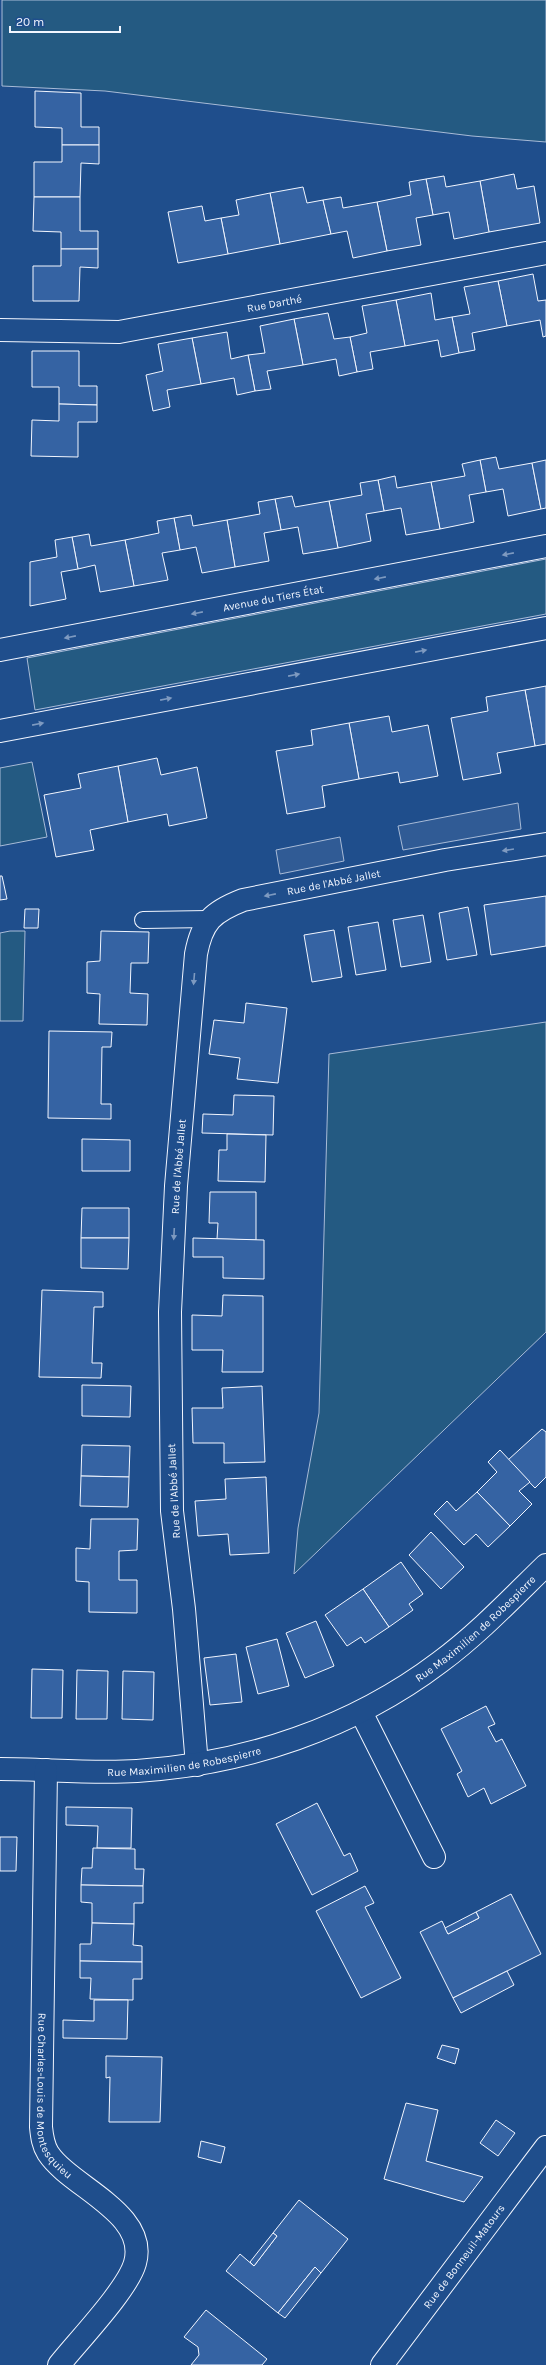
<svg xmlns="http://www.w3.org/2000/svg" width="546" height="2365" viewBox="0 0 546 2365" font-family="Karla,sans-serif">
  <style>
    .green { fill: #245a82; stroke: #a8bbd7 }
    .parking { fill: #305b95; stroke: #a8bbd7 }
    .building { fill: #3563a3; stroke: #f2f6ff }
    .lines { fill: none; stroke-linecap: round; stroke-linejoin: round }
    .lane-casing { stroke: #f2f6ff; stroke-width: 18 }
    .street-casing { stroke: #f2f6ff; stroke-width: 24 }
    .secondary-casing { stroke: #f2f6ff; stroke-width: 24 }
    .lane { stroke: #1f4e8c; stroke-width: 16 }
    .street { stroke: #1f4e8c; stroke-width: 22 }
    .secondary { stroke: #1f4e8c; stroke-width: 22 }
    .oneway { fill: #7e9ac0 }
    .labels { text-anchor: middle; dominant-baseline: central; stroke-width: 3; stroke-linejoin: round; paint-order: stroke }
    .street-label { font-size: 11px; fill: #f2f6ff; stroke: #1f4e8c }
  </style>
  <rect width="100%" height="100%" fill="#1f4e8c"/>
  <g class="green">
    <path d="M 2,0 L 546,0 L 546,142 L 472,136 L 105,91 L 2,86 Z"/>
    <path d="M 546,559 L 546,614 L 35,710 L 27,658 Z"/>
    <path d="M 32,762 L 47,837 L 0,846 L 0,768 Z"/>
    <path d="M 10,931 L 25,931 L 23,1021 L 0,1021 L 0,933 Z"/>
    <path d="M 546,1022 L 546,1332 L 294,1574 L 298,1528 L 319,1413 L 329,1054 Z"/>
  </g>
  <g class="parking">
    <path d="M 518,803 L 521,829 L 403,850 L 398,826 Z"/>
    <path d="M 340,837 L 344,861 L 280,874 L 276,850 Z"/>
  </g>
  <g class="building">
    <path d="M 35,91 L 81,93 L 81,127 L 99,127 L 99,145 L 62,145 L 62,128 L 35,127 Z"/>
    <path d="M 62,145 L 99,145 L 99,164 L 81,163 L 80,197 L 34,197 L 34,162 L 62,162 Z"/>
    <path d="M 514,174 L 517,189 L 534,186 L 540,223 L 489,232 L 480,181 Z"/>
    <path d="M 444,176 L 446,187 L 480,181 L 489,232 L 454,239 L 449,212 L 433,215 L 426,179 Z"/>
    <path d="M 426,179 L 433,215 L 416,218 L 421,245 L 387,251 L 377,202 L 411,195 L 409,182 Z"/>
    <path d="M 303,187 L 307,203 L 323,200 L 331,234 L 280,244 L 270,193 Z"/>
    <path d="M 270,193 L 280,244 L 228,254 L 221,218 L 239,215 L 236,200 Z"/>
    <path d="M 34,197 L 80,197 L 80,231 L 98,231 L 98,249 L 61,249 L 61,232 L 33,231 Z"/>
    <path d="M 341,197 L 343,208 L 377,202 L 387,251 L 353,258 L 347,231 L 331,234 L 323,200 Z"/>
    <path d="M 202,206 L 205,221 L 221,218 L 228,254 L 178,263 L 168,212 Z"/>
    <path d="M 61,249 L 98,249 L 98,268 L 80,267 L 79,301 L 33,301 L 33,266 L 61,266 Z"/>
    <path d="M 533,274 L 538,301 L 546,300 L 546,336 L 543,337 L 540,320 L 507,326 L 498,281 Z"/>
    <path d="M 498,281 L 507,326 L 472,333 L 475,350 L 459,353 L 452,317 L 470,314 L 464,287 Z"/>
    <path d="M 431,293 L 435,320 L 452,317 L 459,353 L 441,357 L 438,340 L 405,346 L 396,300 Z"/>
    <path d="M 396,300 L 405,346 L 370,352 L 373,369 L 357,372 L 350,337 L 367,333 L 362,306 Z"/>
    <path d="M 328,313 L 334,339 L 350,337 L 357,372 L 339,376 L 336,359 L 303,365 L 294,319 Z"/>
    <path d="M 294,319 L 303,365 L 267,371 L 271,389 L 255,391 L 248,355 L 265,353 L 260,326 Z"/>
    <path d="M 227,332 L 231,359 L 248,355 L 255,391 L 237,395 L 234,378 L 201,384 L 192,338 Z"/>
    <path d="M 192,338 L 201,384 L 167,390 L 170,407 L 153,411 L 146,375 L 163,371 L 158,344 Z"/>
    <path d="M 32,351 L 79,351 L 79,386 L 97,386 L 97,405 L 59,404 L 59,387 L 32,387 Z"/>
    <path d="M 59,404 L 97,405 L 97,422 L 78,422 L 78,457 L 31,456 L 32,420 L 59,421 Z"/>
    <path d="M 496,457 L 499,469 L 532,463 L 541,509 L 508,516 L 503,489 L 486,492 L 480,460 Z"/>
    <path d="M 480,460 L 486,492 L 469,495 L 474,522 L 440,529 L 431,482 L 465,476 L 462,464 Z"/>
    <path d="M 546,460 L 546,508 L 541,509 L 532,463 Z"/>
    <path d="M 395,476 L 397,488 L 431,482 L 440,529 L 406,535 L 401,508 L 384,511 L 378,480 Z"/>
    <path d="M 378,480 L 384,511 L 366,514 L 371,541 L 338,548 L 329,501 L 362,495 L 360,483 Z"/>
    <path d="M 292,496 L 295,507 L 329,501 L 338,548 L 303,554 L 298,527 L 281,530 L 275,499 Z"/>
    <path d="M 275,499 L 281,530 L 264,533 L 269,561 L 235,567 L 227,520 L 260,514 L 258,502 Z"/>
    <path d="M 191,515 L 193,526 L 227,520 L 235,567 L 202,573 L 196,547 L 180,550 L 174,518 Z"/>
    <path d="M 174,518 L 180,550 L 162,553 L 168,580 L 134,586 L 125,540 L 159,533 L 157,521 Z"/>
    <path d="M 89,534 L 91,546 L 125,540 L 134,586 L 100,592 L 95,565 L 78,569 L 72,537 Z"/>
    <path d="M 72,537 L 78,569 L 61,572 L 66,599 L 30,606 L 30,562 L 57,557 L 55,540 Z"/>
    <path d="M 546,686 L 546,744 L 535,746 L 525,690 Z"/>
    <path d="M 525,690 L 535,746 L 497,753 L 501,773 L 463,780 L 451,718 L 488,711 L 486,697 Z"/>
    <path d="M 389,716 L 392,732 L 428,725 L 438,776 L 400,783 L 398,772 L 359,779 L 349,723 Z"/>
    <path d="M 349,723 L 359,779 L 322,786 L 325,807 L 287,814 L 276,751 L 313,745 L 311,730 Z"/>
    <path d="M 157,758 L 161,775 L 197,767 L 207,818 L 169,826 L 167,814 L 128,822 L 118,766 Z"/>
    <path d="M 118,766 L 128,822 L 90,830 L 94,850 L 56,857 L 44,795 L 81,788 L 78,774 Z"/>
    <path d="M 0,876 L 2,876 L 7,899 L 0,900 Z"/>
    <path d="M 546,896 L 546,946 L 491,955 L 484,905 Z"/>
    <path d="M 468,907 L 477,955 L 447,960 L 439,913 Z"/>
    <path d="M 25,909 L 39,909 L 38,928 L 24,928 Z"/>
    <path d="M 423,915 L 431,962 L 401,967 L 393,920 Z"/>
    <path d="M 378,922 L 386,970 L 356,975 L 348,927 Z"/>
    <path d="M 334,930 L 342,977 L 312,982 L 304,935 Z"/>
    <path d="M 101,931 L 149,932 L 148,963 L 131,963 L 130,993 L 148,994 L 147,1025 L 99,1024 L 100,994 L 87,993 L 87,962 L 100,961 Z"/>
    <path d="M 246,1003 L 287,1008 L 278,1083 L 237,1079 L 240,1058 L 209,1054 L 214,1020 L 244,1023 Z"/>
    <path d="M 49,1031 L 112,1032 L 111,1047 L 102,1047 L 101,1104 L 111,1104 L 111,1119 L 48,1118 Z"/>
    <path d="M 234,1095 L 274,1096 L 273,1135 L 202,1133 L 203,1114 L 233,1115 Z"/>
    <path d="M 227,1134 L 266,1135 L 265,1182 L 218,1181 L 219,1150 L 227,1150 Z"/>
    <path d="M 82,1139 L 130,1140 L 130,1171 L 82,1171 Z"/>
    <path d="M 210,1192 L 256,1192 L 256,1240 L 217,1239 L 218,1223 L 209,1223 Z"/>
    <path d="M 82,1208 L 129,1208 L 129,1238 L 81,1238 Z"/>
    <path d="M 81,1238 L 129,1238 L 128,1269 L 81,1268 Z"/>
    <path d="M 193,1238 L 264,1240 L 264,1279 L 223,1278 L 223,1257 L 193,1257 Z"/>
    <path d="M 42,1290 L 103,1292 L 103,1307 L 94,1307 L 92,1363 L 102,1363 L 101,1378 L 39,1377 Z"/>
    <path d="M 223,1295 L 263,1296 L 263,1372 L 222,1372 L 223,1350 L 192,1350 L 192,1315 L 222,1316 Z"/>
    <path d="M 82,1385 L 131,1386 L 130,1417 L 82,1416 Z"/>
    <path d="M 262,1386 L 265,1462 L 224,1463 L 224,1443 L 193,1443 L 192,1408 L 223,1408 L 222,1388 Z"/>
    <path d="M 542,1429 L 546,1432 L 546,1477 L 535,1488 L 508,1460 Z"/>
    <path d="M 82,1445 L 130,1446 L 129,1477 L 81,1476 Z"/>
    <path d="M 500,1450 L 530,1482 L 519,1491 L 532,1504 L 510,1526 L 477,1492 L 497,1472 L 488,1462 Z"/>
    <path d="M 81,1476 L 129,1477 L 128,1507 L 80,1506 Z"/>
    <path d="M 266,1477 L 269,1553 L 230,1555 L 228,1534 L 198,1536 L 195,1501 L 226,1499 L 225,1479 Z"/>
    <path d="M 477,1492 L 510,1526 L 488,1547 L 476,1534 L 464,1545 L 434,1514 L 447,1501 L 456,1511 Z"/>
    <path d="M 91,1519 L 138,1519 L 137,1550 L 119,1551 L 119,1580 L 137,1580 L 137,1613 L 89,1612 L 89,1582 L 76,1581 L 76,1548 L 90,1549 Z"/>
    <path d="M 431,1532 L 464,1567 L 441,1589 L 409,1555 Z"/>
    <path d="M 401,1562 L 423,1594 L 409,1604 L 413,1610 L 389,1627 L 363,1589 Z"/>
    <path d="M 363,1589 L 389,1627 L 365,1643 L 361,1637 L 347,1646 L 325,1615 Z"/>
    <path d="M 316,1621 L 334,1666 L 305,1678 L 286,1633 Z"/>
    <path d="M 277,1639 L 289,1686 L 258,1694 L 246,1647 Z"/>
    <path d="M 236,1654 L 242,1702 L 210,1705 L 204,1658 Z"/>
    <path d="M 32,1669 L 63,1670 L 62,1718 L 31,1718 Z"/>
    <path d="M 77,1670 L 108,1671 L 107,1719 L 76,1719 Z"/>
    <path d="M 123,1671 L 154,1672 L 153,1720 L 122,1719 Z"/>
    <path d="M 486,1706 L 495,1724 L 488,1727 L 496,1742 L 502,1739 L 526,1786 L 491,1804 L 484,1788 L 468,1797 L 457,1774 L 462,1771 L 441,1729 Z"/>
    <path d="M 317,1803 L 344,1856 L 350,1853 L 358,1871 L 312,1895 L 276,1824 Z"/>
    <path d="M 66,1807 L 132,1808 L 131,1848 L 97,1848 L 98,1826 L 66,1825 Z"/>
    <path d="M 0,1837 L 17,1837 L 16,1871 L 0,1871 Z"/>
    <path d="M 93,1848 L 135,1849 L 135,1869 L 144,1869 L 143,1886 L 81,1885 L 82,1868 L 92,1868 Z"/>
    <path d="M 81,1885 L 143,1886 L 143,1903 L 134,1903 L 134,1924 L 92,1923 L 92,1903 L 81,1902 Z"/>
    <path d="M 365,1886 L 374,1903 L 365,1907 L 401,1978 L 361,1998 L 316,1911 Z"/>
    <path d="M 511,1894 L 541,1954 L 453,1998 L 420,1932 L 442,1921 L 448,1934 L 479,1918 L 476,1912 Z"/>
    <path d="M 476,1912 L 479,1918 L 448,1934 L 445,1928 Z"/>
    <path d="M 92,1923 L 134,1924 L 133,1945 L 142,1946 L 142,1962 L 80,1961 L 80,1944 L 91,1944 Z"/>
    <path d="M 80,1961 L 142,1962 L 142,1979 L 133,1979 L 133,2000 L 90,1999 L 91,1978 L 80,1978 Z"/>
    <path d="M 507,1971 L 514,1985 L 461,2013 L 453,1998 Z"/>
    <path d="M 94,2000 L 128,2000 L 127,2039 L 63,2038 L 63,2020 L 94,2021 Z"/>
    <path d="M 442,2045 L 459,2049 L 455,2064 L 437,2058 Z"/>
    <path d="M 106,2056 L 162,2057 L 160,2122 L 109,2122 L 110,2077 L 106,2078 Z"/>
    <path d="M 406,2103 L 438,2110 L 426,2161 L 483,2177 L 464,2202 L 384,2179 Z"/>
    <path d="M 496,2120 L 515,2133 L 498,2156 L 480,2143 Z"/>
    <path d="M 201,2141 L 225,2147 L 221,2163 L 198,2157 Z"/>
    <path d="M 299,2200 L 348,2239 L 321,2273 L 315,2267 L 278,2313 L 226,2271 L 240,2254 L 254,2266 L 277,2236 L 273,2233 Z"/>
    <path d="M 273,2233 L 277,2236 L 254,2266 L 250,2262 Z"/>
    <path d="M 315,2267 L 321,2273 L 285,2318 L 278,2313 Z"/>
    <path d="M 206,2310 L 267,2359 L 262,2365 L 191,2365 L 199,2355 L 198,2347 L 184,2337 Z"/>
  </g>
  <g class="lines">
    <g class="lane-casing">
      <path id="lane" d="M 143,920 L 208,919"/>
    </g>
    <g class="street-casing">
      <g id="street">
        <path id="s1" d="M 0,330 L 119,332 L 546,253"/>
        <path id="s2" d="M 0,650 L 546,546"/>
        <path d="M 0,731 L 546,628"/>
        <path d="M 361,1712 L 434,1857"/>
        <path id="s3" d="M 197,1765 L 184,1609 L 172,1511 L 170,1312 L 176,1186 L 196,954 C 202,922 212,912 243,900 L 445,860 L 546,844"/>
        <path id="s4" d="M 0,1769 C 45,1769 92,1774 137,1771 C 245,1764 353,1728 440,1662 C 478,1634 512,1598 546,1565"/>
        <path id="s5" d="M 46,1770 L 41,2127 C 42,2137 43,2145 48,2153 C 70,2187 149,2213 135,2263 C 128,2289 78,2341 59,2365"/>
      </g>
    </g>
    <g class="secondary-casing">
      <g id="secondary">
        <path id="s6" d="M 382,2365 L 546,2147"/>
      </g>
    </g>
    <use href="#lane" class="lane"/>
    <use href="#street" class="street"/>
    <use href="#secondary" class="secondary"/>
  </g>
  <defs><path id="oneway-solid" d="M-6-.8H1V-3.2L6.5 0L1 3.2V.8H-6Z"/></defs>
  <g class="oneway">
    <use href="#oneway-solid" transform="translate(508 554) rotate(169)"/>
    <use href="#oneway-solid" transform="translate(380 578) rotate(169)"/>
    <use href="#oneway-solid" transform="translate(197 613) rotate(169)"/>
    <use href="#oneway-solid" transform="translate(70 637) rotate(169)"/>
    <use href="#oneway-solid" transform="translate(421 651) rotate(-11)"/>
    <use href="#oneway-solid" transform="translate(294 675) rotate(-11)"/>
    <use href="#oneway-solid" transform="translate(166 699) rotate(-11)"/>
    <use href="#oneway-solid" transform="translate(38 724) rotate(-11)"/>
    <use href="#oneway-solid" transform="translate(508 850) rotate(171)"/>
    <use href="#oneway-solid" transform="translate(270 895) rotate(169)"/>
    <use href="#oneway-solid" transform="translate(194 979) rotate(95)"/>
    <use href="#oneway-solid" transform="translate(174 1234) rotate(93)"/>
  </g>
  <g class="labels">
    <g class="street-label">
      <text stroke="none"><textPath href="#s1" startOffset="277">Rue Darthé</textPath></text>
      <text stroke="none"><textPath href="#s2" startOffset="278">Avenue du Tiers État</textPath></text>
      <text stroke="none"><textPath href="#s3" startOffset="982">Rue de l'Abbé Jallet</textPath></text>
      <text stroke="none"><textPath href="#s3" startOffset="600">Rue de l'Abbé Jallet</textPath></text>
      <text transform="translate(174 1491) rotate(-93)">Rue de l'Abbé Jallet</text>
      <text stroke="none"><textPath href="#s4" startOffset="512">Rue Maximilien de Robespierre</textPath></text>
      <text stroke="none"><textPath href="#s4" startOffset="185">Rue Maximilien de Robespierre</textPath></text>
      <text stroke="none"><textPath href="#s5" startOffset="330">Rue Charles-Louis de Montesquieu</textPath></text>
      <text stroke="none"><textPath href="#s6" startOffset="136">Rue de Bonneuil-Matours</textPath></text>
    </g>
  </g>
  <path d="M10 26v6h110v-6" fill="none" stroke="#f2f6ff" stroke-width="2"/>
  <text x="16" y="26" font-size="12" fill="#f2f6ff" stroke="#1f4e8c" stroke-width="3" paint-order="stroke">20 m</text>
</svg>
